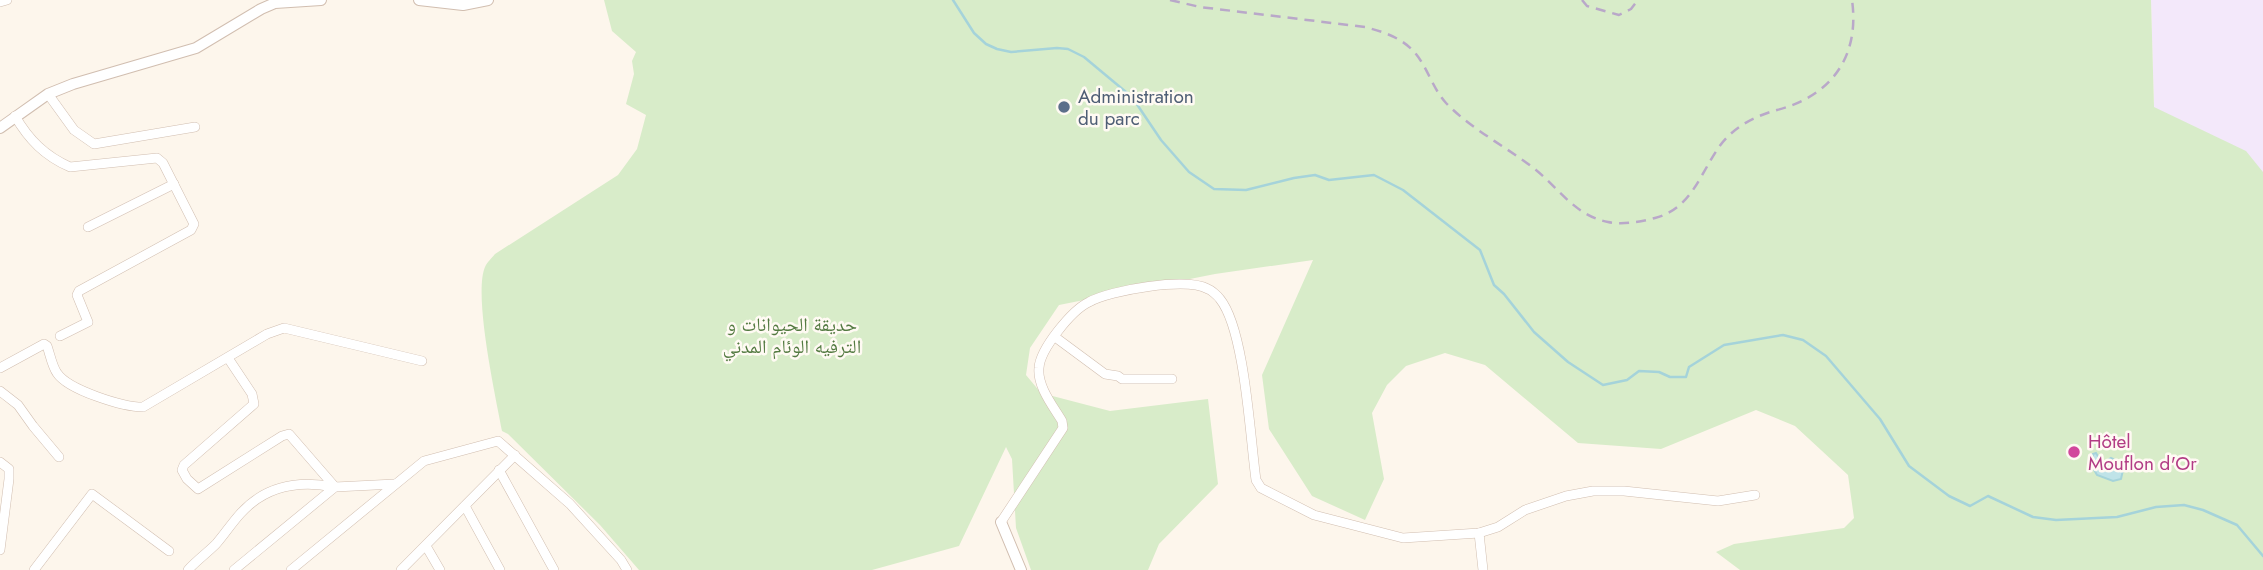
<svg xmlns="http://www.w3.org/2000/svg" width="2263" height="570" viewBox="0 0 2263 570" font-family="Jost,'Noto Naskh Arabic',sans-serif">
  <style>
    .education { fill: #f3e8fa }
    .green { fill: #d8ecc9 }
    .water { fill: #bfe3e8; stroke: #a5d3da; stroke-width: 2 }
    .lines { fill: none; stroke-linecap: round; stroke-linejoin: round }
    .stream { stroke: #a5d3da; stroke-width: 2.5 }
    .minor-casing { stroke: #d1beb0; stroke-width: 10 }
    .tertiary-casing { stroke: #d1beb0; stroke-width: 12 }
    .minor { stroke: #fff; stroke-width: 9 }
    .tertiary { stroke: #fff; stroke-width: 10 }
    .rail { stroke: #b9a8c9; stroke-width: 2.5; stroke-dasharray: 10 7; stroke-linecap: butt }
    .service-dot { fill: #5c6f8a; stroke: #fffaf3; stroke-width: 2.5 }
    .hotel-dot { fill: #d1479c; stroke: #fffaf3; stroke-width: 2.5 }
    .labels { text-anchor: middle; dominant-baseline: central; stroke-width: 5; stroke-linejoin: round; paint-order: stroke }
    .service-label { font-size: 19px; fill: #4e5e75; stroke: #fffaf3; text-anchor: start }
    .park-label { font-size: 19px; fill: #537a41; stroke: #fffaf3 }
    .hotel-label { font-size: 19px; fill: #b23c85; stroke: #fffaf3; text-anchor: start }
  </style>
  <rect width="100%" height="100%" fill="#fdf6ec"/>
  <path class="education" d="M 2151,0 L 2263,0 L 2263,310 L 2154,107 Z"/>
  <path class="green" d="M 604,0 L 2151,0 L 2154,107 L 2246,151 L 2263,172 L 2263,570 L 1740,570 L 1716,552 L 1734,544 L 1844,528 L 1854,518 L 1848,475 L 1795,426 L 1756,410 L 1661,449 L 1578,443 L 1485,365 L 1445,353 L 1406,366 L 1387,385 L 1372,413 L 1384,479 L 1365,520 L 1312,496 L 1269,429 L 1262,375 L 1313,260 L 1215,274 L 1059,305 L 1030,348 L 1026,375 L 1041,393 L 1110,411 L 1208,399 L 1218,484 L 1159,544 L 1148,570 L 1031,570 L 1016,528 L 1012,459 L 1006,447 L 959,546 L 872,570 L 639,570 L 600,525 L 508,434 L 502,431 C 496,398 473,295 485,267 C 487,262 492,258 495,254 L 618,175 L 637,149 L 646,115 L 626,104 L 634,74 L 632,61 L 636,52 L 612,31 Z"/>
  <path class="water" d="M 2096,453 L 2104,466 L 2115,469 L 2118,468 L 2119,465 L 2116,467 L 2109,464 L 2108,460 L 2111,458 L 2119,462 L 2119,465 L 2121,462 L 2123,470 L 2121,479 L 2113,481 L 2097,475 L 2093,468 L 2093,454 Z"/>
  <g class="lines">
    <path class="stream" d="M 953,0 L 974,33 L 986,44 L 997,49 L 1011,52 L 1057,48 L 1068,49 L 1084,57 L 1132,97 L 1161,140 L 1189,172 L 1214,189 L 1246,190 L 1294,178 L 1315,175 L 1329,180 L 1374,175 L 1403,190 L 1480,250 L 1494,285 L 1504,294 L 1534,332 L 1568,362 L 1603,385 L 1627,380 L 1639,371 L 1659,372 L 1670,377 L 1686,377 L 1689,367 L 1724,345 L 1783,335 L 1803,340 L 1826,356 L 1880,419 L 1909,466 L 1949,496 L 1970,506 L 1988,496 L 2033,517 L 2056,520 L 2117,517 L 2156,507 L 2184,505 L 2203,510 L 2237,525 L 2263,556"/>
    <g class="minor-casing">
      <g id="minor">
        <path d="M 0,2 L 7,0"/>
        <path d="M 48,94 L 74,130 L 94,144 L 195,127"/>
        <path d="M 15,116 C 29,140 45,156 70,167 L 157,158 L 163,163 L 194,224 L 191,230 L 79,291 L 77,295 L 88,322 L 60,336"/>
        <path d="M 88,227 L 174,184"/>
        <path d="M 1055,337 L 1105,374 L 1118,376 L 1122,379 L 1172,379"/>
        <path d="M 228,358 L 252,394 L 254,404 L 184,465 L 182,470 L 187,479 L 198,489 L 282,436 L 289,434 L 335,487"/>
        <path d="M 0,368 L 44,344 L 47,346 C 50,354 52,366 57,373 C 68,390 123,407 143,407 L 267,334 L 284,328 L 422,361"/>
        <path d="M 0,391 L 18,405 L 33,426 L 59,457"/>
        <path d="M 0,462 L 9,469 L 9,479 L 0,550"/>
        <path d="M 499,470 L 554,570"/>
        <path d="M 465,506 L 500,570"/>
        <path d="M 1001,522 L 1063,428 L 1062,421 C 1053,406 1037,386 1039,368 C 1040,349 1072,310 1089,302 C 1111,290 1186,277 1208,289 C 1211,290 1218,296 1220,299 C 1245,330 1250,437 1256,480 L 1261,488 L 1314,515 L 1403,538 L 1479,533 L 1498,527 L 1525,510 L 1566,496 L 1593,491 L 1624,491 L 1718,501 L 1755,495"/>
        <path d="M 1479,533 L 1483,570"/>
        <path d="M 426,546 L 440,570"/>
        <path d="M 34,570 L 92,494 L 169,551"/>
        <path d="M 188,570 C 196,561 207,553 216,544 C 224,535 231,524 240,514 C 265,486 298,480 334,487"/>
        <path d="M 234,570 L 335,487 L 395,484"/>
        <path d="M 291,570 L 424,461 L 498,441 L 570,504 L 621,560 L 627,570"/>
        <path d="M 401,570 L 515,455"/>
      </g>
    </g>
    <g class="tertiary-casing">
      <g id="tertiary">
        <path d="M 419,0 L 463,5 L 488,0"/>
        <path d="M 0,128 L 48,94 L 73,84 L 196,48 L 261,9 L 275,3 L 321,0"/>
        <path d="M 1001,522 L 1021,570"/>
      </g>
    </g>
    <use href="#minor" class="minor"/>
    <use href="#tertiary" class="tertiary"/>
    <g class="rail">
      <path d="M 1170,0 L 1200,7 L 1365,27 C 1384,32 1403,38 1416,54 C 1428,69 1433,89 1446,103 C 1472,130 1507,147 1536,170 C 1559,189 1576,216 1608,222 C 1622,225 1640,222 1655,218 C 1690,209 1699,177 1717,150 C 1730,129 1754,116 1777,110 C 1831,96 1860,57 1852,0"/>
      <path d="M 1582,0 L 1587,6 L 1619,15 L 1631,9 L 1638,0"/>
    </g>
  </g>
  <circle class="service-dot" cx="1064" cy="107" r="7"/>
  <circle class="hotel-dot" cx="2074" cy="452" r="7"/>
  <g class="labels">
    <g class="service-label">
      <text x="1078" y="96">Administration<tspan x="1078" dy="22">du parc</tspan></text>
    </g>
    <g class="park-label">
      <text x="792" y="324">حديقة الحيوانات و<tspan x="792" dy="22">الترفيه الوئام المدني</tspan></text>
    </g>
    <g class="hotel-label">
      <text x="2088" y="441">Hôtel<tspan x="2088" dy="22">Mouflon d'Or</tspan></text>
    </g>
  </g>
</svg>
